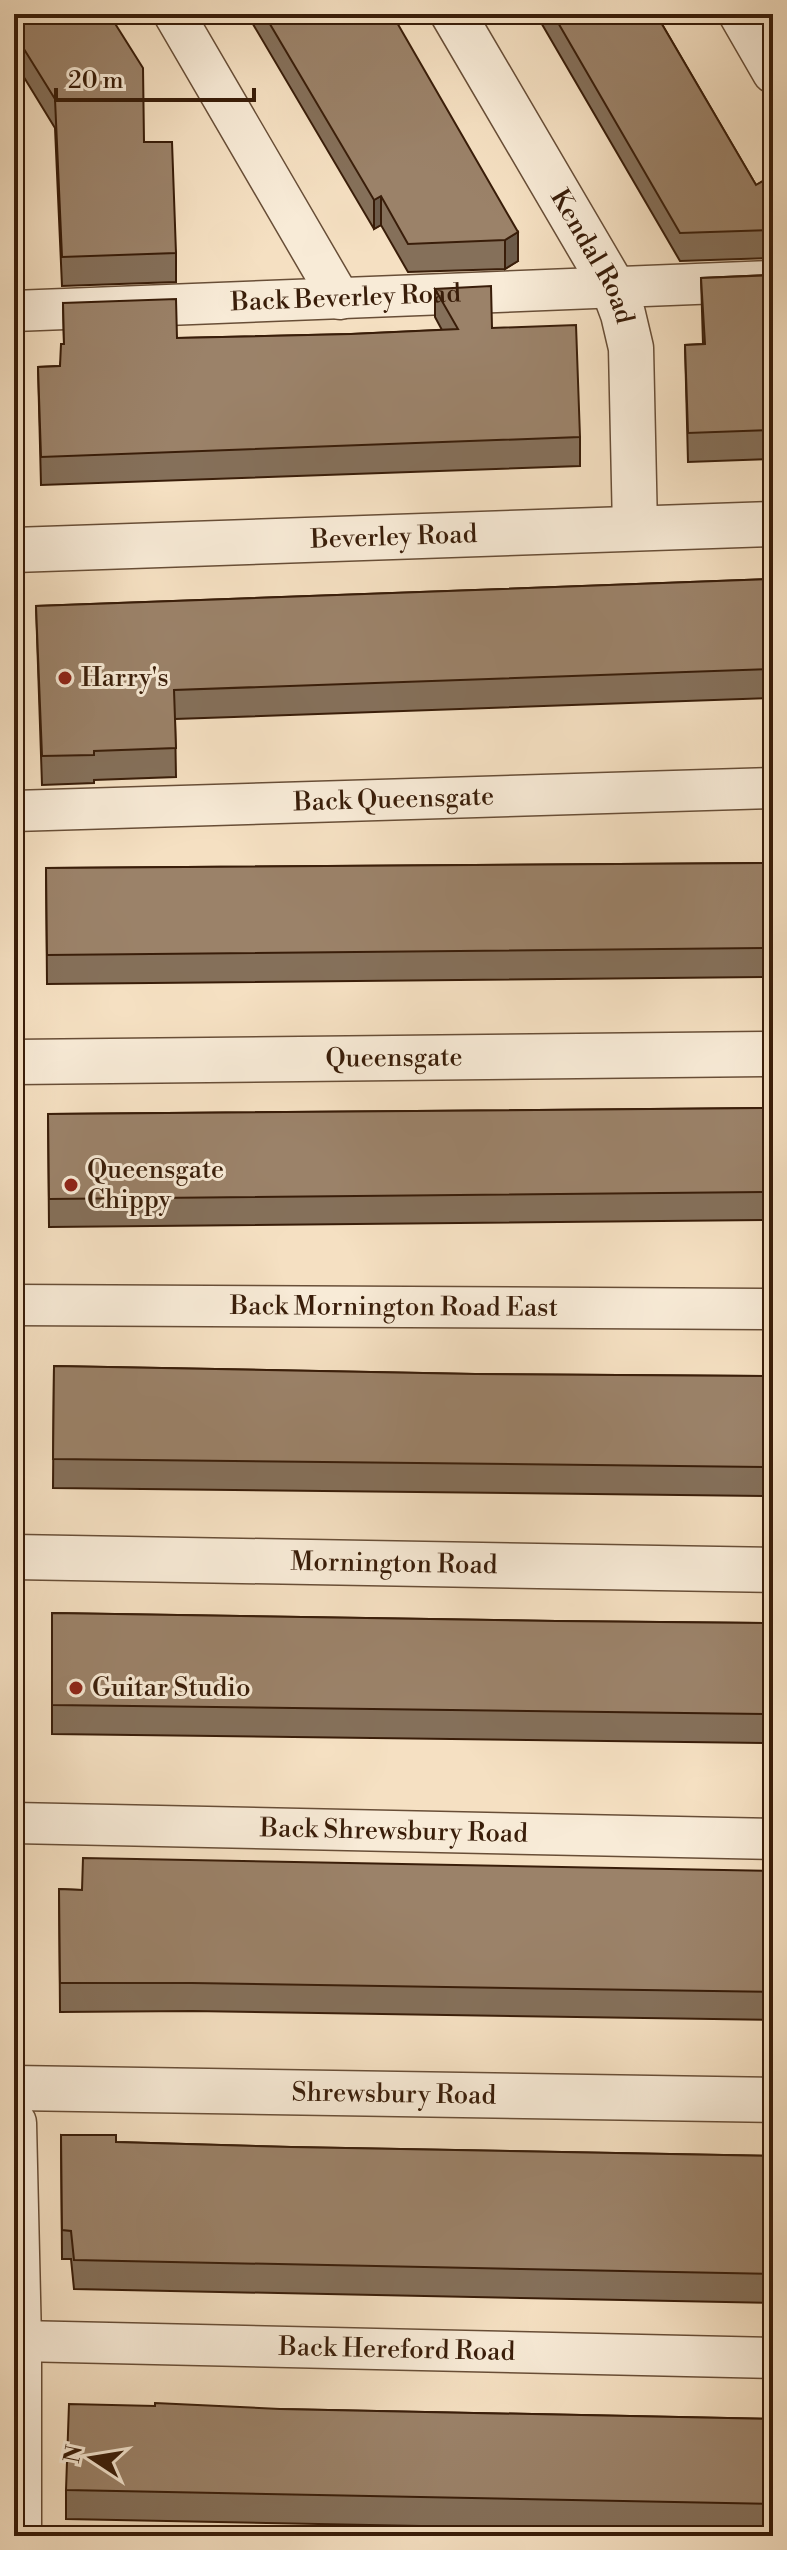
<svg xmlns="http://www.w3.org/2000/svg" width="787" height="2550" viewBox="0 0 787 2550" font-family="'Libre Bodoni',serif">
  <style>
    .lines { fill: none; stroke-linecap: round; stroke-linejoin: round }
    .lane-casing { stroke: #684e37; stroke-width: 43 }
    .street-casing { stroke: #684e37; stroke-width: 47 }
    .lane { stroke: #f8ebd7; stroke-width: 40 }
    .street { stroke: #f8ebd7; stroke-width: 44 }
    .wall { fill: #85705a; stroke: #391d09; stroke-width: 2 }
    .shaded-wall { fill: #6c5b4a; stroke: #391d09; stroke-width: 2 }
    .building { fill: #9b8269; stroke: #391d09; stroke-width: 2 }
    .poi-dot { fill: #8f2418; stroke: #f8ebd7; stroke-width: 3 }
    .labels { text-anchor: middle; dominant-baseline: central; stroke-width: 6; stroke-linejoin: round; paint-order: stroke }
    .street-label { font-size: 26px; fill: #391d09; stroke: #f8ebd7 }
    .poi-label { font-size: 26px; fill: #391d09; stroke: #f8ebd7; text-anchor: start }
  </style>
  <rect width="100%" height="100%" fill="#f5e0c2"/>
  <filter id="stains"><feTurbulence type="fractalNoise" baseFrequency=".0025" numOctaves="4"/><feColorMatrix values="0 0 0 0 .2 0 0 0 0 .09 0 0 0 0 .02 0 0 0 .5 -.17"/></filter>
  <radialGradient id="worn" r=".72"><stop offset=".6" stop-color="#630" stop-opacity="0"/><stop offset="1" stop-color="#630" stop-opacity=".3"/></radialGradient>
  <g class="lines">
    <g class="lane-casing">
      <g id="lane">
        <path d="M 174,14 L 340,299"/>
        <path d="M 739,14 L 773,73"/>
        <path id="s1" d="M 14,311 L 773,281"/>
        <path id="s2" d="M 14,811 L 773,788"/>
        <path id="s3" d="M 14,1305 L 773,1309"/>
        <path id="s4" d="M 14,1823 L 773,1839"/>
        <path id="s5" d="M 19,2341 L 773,2358"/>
      </g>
    </g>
    <g class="street-casing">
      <g id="street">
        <path id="s6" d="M 453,14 L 613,287 L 623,314 L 631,348 L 635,528"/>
        <path id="s7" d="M 14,550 L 773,524"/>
        <path id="s8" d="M 14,1062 L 773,1054"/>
        <path id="s9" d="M 14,1557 L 773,1570"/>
        <path id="s10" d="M 14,2088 L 773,2100"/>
        <path d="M 14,2123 L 19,2341 L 19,2536"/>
      </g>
    </g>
    <use href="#lane" class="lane"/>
    <use href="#street" class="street"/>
  </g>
  <g class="wall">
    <path d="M 14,14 L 144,142 L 176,253 L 176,282 L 62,286 L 55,128 L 14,61 Z"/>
    <path d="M 247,14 L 392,14 L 518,261 L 505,269 L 408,272 L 381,225 L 374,229 Z"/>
    <path d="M 536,14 L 656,14 L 756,185 L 773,175 L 773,258 L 680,261 Z"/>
    <path d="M 773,275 L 773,459 L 688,462 L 685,345 L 703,344 L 701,278 Z"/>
    <path d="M 435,289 L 492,328 L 580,437 L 580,466 L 41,485 L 38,367 L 60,366 L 64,344 L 63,303 L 177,338 L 351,334 L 442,330 L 435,317 Z"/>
    <path d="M 773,579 L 773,698 L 175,719 L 176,777 L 94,780 L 94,783 L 42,785 L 36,606 Z"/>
    <path d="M 773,863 L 773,977 L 47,984 L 46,868 Z"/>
    <path d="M 773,1108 L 773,1220 L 49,1227 L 48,1114 Z"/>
    <path d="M 54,1366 L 475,1374 L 773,1376 L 773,1496 L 53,1488 Z"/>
    <path d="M 52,1613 L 556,1621 L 773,1623 L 773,1743 L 52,1734 Z"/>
    <path d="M 773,1871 L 773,2020 L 192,2011 L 60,2012 L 59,1889 L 82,1890 Z"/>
    <path d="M 61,2135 L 116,2142 L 291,2147 L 773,2156 L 773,2303 L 74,2289 L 71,2259 L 62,2259 Z"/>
    <path d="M 280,2409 L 773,2419 L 773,2533 L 66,2519 L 66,2490 Z"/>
  </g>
  <g class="shaded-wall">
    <path d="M 381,196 L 381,225 L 374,229 L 374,200 Z"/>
    <path d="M 518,232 L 518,261 L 505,269 L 505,240 Z"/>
  </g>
  <g class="building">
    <path d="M 14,14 L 109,14 L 143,68 L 144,142 L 172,142 L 176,253 L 62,257 L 55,99 L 14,33 Z"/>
    <path d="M 264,14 L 392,14 L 518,232 L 505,240 L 408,244 L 381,196 L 374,200 Z"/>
    <path d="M 553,14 L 656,14 L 756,185 L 773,175 L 773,230 L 680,233 Z"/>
    <path d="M 773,275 L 773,430 L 688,433 L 685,345 L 705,344 L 701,278 Z"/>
    <path d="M 491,286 L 492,328 L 576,325 L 580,437 L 41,457 L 38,367 L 60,366 L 61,344 L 64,344 L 63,303 L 176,299 L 177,338 L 351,334 L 458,329 L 435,289 Z"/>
    <path d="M 773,579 L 773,669 L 174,690 L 176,748 L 94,751 L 94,755 L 42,756 L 36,606 Z"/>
    <path d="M 773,863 L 773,948 L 47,955 L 46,868 Z"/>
    <path d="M 773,1108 L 773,1192 L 49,1199 L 48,1114 Z"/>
    <path d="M 54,1366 L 475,1374 L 773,1376 L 773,1467 L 53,1459 Z"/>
    <path d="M 52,1613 L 556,1621 L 773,1623 L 773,1714 L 52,1705 Z"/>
    <path d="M 83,1858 L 773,1871 L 773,1992 L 192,1983 L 60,1983 L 59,1889 L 82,1890 Z"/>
    <path d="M 61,2135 L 116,2135 L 116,2142 L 291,2147 L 773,2156 L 773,2274 L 74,2260 L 71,2231 L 62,2230 Z"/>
    <path d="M 155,2403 L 280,2409 L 773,2419 L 773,2504 L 66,2490 L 69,2404 L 155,2406 Z"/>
  </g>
  <g class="poi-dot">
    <circle cx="65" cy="678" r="8"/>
    <circle cx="71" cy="1185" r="8"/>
    <circle cx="76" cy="1688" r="8"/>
  </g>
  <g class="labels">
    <g class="street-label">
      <text stroke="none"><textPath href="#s6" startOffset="280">Kendal Road</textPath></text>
      <text stroke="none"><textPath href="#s1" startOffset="332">Back Beverley Road</textPath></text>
      <text stroke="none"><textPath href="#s7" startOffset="380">Beverley Road</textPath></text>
      <text stroke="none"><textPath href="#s2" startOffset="380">Back Queensgate</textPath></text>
      <text stroke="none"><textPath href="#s8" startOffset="380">Queensgate</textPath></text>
      <text stroke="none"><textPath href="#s3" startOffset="380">Back Mornington Road East</textPath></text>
      <text stroke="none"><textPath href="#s9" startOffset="380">Mornington Road</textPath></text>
      <text stroke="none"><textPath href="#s4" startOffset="380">Back Shrewsbury Road</textPath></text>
      <text stroke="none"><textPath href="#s10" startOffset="380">Shrewsbury Road</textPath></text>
      <text stroke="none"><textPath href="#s5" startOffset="378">Back Hereford Road</textPath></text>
    </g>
    <g class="poi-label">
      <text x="81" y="678">Harry's</text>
      <text x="87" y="1170">Queensgate<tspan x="87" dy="30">Chippy</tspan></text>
      <text x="92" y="1688">Guitar Studio</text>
    </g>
  </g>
  <rect width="787" height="2550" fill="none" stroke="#f5e0c2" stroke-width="48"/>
  <rect x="16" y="16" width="755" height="2518" fill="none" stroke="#391d09" stroke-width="4"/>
  <rect x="24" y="24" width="739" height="2502" fill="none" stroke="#391d09" stroke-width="2"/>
  <g transform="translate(92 2458) rotate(282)" stroke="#f8ebd7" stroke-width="6" paint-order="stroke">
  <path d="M0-6L14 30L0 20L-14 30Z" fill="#391d09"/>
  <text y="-12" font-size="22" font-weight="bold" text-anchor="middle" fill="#391d09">N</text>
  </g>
  <path d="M56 88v12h198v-12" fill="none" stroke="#391d09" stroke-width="4"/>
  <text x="68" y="88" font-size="24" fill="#391d09" stroke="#f8ebd7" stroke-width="6" paint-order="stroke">20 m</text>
  <rect width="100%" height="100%" filter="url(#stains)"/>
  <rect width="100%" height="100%" fill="url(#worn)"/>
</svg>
